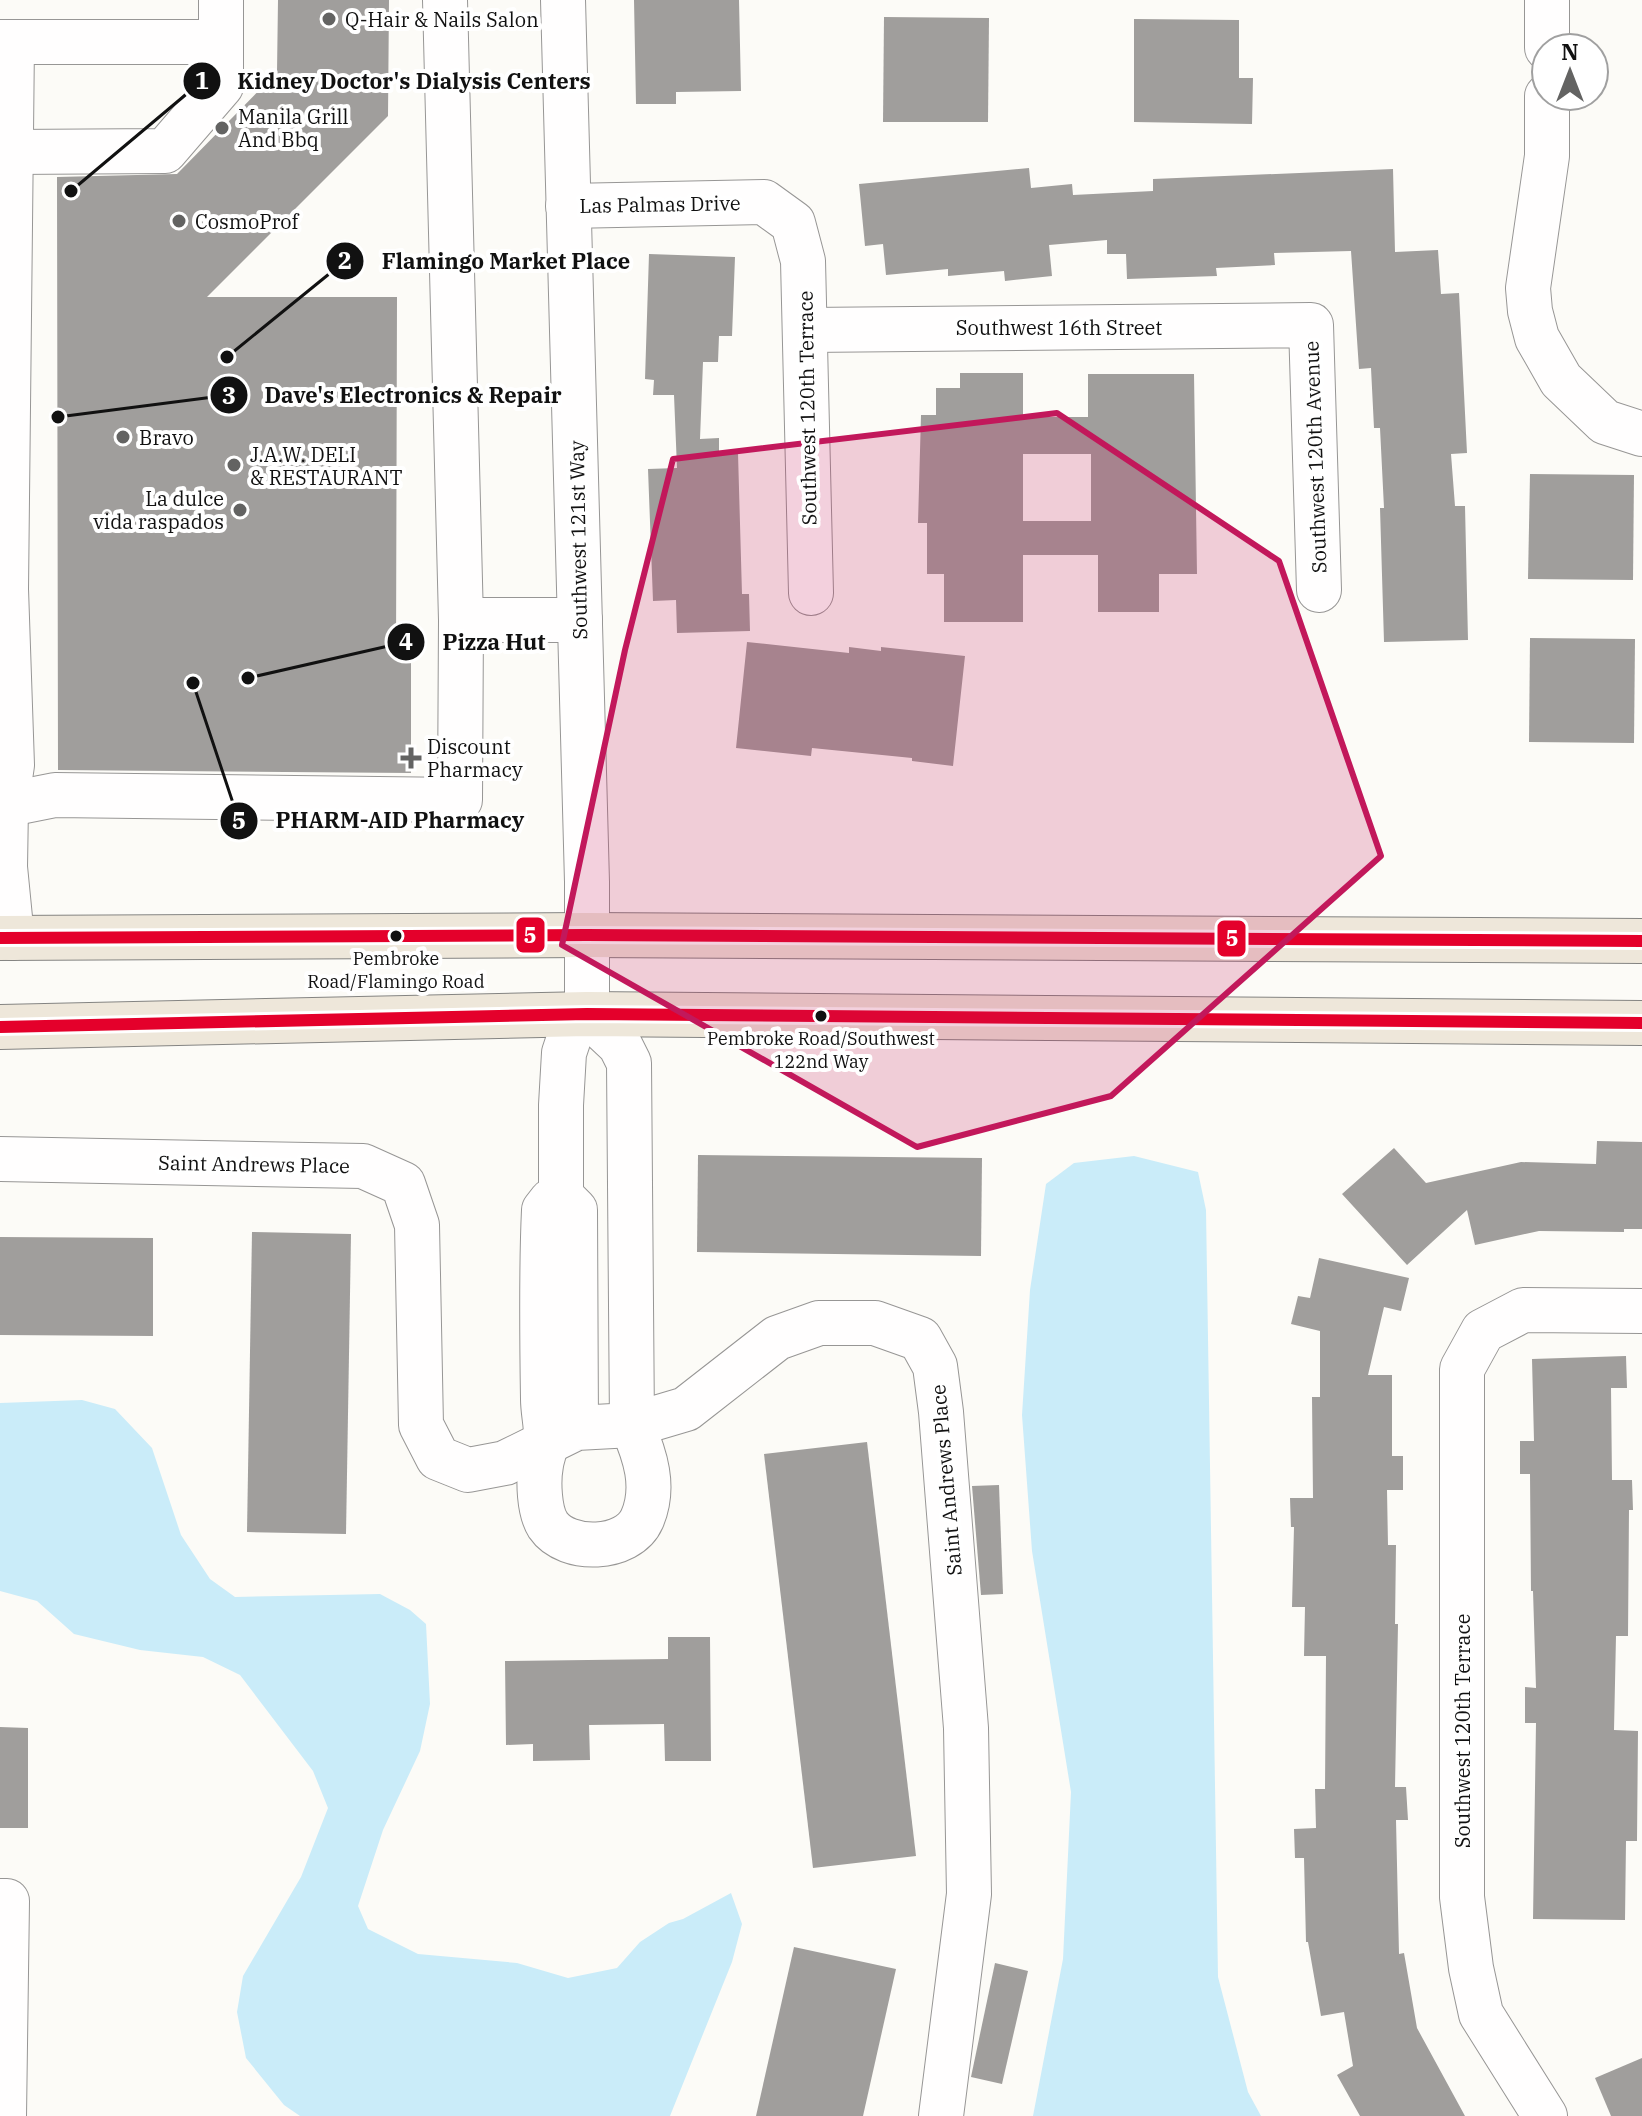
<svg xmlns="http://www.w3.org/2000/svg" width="1642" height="2116" viewBox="0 0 1642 2116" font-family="'IBM Plex Serif',serif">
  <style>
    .water { fill: #caecf9 }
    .building { fill: #a09e9c; fill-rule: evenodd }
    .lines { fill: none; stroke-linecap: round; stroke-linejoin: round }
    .minor-casing { stroke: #979695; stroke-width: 46 }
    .major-casing { stroke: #848482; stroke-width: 46 }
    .minor { stroke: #fffefe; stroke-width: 44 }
    .major { stroke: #eee7da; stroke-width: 44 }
    .bus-1-casing { stroke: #fff; stroke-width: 18 }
    .bus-1 { stroke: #e4002b; stroke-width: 12 }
    .marked { fill: #c2185b; fill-opacity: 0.2; stroke: #c2185b; stroke-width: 6; stroke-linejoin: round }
    .poi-dot { fill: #636362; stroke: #fff; stroke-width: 3 }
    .bus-dot { fill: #111; stroke: #fff; stroke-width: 3 }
    .labels { text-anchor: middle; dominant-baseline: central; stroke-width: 8; stroke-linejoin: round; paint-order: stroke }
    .bus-label { font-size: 18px; fill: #111; stroke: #fff }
    .poi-label { font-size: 20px; fill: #111; stroke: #fff; text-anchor: start }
    .street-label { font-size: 20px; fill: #111; stroke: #fff }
    .leader { fill: none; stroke: #111; stroke-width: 3 }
    .callout-dot { fill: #111; stroke: #fff; stroke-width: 3 }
    .mark-label { font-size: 24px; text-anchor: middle; font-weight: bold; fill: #fff }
    .callout-label { font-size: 22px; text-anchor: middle; font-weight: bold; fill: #111; stroke: #fff; stroke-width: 8; stroke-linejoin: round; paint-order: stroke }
    .line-badge { stroke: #fff; stroke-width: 3 }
    .badge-label { font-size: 22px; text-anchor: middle; font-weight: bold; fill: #fff }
  </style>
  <rect width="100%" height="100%" fill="#fcfbf7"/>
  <g class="water">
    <path d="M 1134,1156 L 1198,1172 L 1206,1210 L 1218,1977 L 1248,2092 L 1261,2116 L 1033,2116 L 1063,1959 L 1071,1792 L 1032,1551 L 1022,1415 L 1030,1290 L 1046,1184 L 1074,1163 Z"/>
    <path d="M 82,1400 L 115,1409 L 152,1448 L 181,1535 L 210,1579 L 235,1597 L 380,1594 L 410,1610 L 426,1624 L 430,1704 L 420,1751 L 383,1830 L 358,1906 L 368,1929 L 418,1954 L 517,1963 L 568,1978 L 617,1968 L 640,1942 L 669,1923 L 683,1919 L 731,1893 L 742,1924 L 732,1962 L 670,2116 L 300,2116 L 284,2105 L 246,2058 L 237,2012 L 243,1976 L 301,1877 L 328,1808 L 313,1771 L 240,1675 L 203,1657 L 140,1650 L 74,1634 L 37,1601 L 0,1591 L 0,1403 Z"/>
  </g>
  <g class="building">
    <path d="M 278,0 L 389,0 L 388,116 L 207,297 L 397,297 L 396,660 L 411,660 L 411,773 L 58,770 L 57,177 L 177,174 L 277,72 Z"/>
    <path d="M 634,0 L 739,0 L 741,91 L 676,92 L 676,104 L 636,104 Z"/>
    <path d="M 884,17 L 989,18 L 988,122 L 883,122 Z"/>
    <path d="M 1134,19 L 1239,20 L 1239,78 L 1253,78 L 1252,124 L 1134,122 Z"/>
    <path d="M 1029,168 L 1031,188 L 1072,184 L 1073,195 L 1153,191 L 1153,179 L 1393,169 L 1395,252 L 1438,250 L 1441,294 L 1459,293 L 1467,453 L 1451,454 L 1455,506 L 1465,506 L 1468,640 L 1384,642 L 1380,508 L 1384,508 L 1380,428 L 1374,428 L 1371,368 L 1359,369 L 1351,251 L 1274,253 L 1275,265 L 1216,268 L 1217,276 L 1127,279 L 1126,254 L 1107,254 L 1107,240 L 1049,245 L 1052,276 L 1005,281 L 1004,271 L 948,276 L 948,269 L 886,275 L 883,244 L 865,246 L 859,184 Z"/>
    <path d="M 649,254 L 735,257 L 732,336 L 719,336 L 718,362 L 703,362 L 700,439 L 719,438 L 719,454 L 738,453 L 742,594 L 749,594 L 750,631 L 677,633 L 676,600 L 653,601 L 648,469 L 677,468 L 674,395 L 653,395 L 654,380 L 645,379 Z"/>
    <path d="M 960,373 L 1023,373 L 1023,417 L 1088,417 L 1088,374 L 1194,374 L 1197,574 L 1159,574 L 1159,612 L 1098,612 L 1098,555 L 1023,555 L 1023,622 L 944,622 L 944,574 L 927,574 L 927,523 L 918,523 L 921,415 L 936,415 L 936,388 L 960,388 ZM 1023,454 L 1091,454 L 1091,521 L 1023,521 Z"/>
    <path d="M 1530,474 L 1634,475 L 1633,580 L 1528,579 Z"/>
    <path d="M 1530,638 L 1635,639 L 1634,743 L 1529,742 Z"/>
    <path d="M 747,642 L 849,653 L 849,647 L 881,651 L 881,647 L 965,656 L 953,766 L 912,761 L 912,758 L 812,748 L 811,756 L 736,748 Z"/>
    <path d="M 1597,1141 L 1642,1142 L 1642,1229 L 1624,1229 L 1624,1232 L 1539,1231 L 1475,1245 L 1467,1210 L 1407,1265 L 1342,1194 L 1394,1148 L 1426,1183 L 1521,1162 L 1596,1164 Z"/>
    <path d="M 698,1155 L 982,1158 L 981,1256 L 697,1252 Z"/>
    <path d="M 252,1232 L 351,1234 L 346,1534 L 247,1532 Z"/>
    <path d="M 0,1237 L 153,1238 L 153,1336 L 0,1335 Z"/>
    <path d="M 1319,1258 L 1409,1278 L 1401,1311 L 1384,1307 L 1368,1375 L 1392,1375 L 1392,1456 L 1403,1456 L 1403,1490 L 1387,1490 L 1388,1545 L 1396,1545 L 1395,1624 L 1398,1624 L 1395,1787 L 1406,1787 L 1408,1820 L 1396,1820 L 1399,1954 L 1404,1953 L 1417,2028 L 1465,2116 L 1360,2116 L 1337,2075 L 1353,2066 L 1344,2012 L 1321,2016 L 1308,1942 L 1306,1942 L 1304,1858 L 1295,1858 L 1294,1829 L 1316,1828 L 1315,1789 L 1325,1789 L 1326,1656 L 1304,1656 L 1305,1607 L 1292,1607 L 1294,1527 L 1291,1527 L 1290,1498 L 1313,1498 L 1312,1397 L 1320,1397 L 1320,1331 L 1291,1324 L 1298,1296 L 1310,1298 Z"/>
    <path d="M 1626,1356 L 1627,1388 L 1611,1388 L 1612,1480 L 1632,1480 L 1633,1510 L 1629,1510 L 1628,1636 L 1616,1636 L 1614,1730 L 1638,1731 L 1637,1841 L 1626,1841 L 1625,1920 L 1533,1919 L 1536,1723 L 1525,1723 L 1525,1687 L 1536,1688 L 1533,1591 L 1531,1591 L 1530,1474 L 1520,1474 L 1520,1441 L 1534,1441 L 1532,1359 Z"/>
    <path d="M 867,1442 L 916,1856 L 813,1868 L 764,1454 Z"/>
    <path d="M 999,1485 L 1003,1594 L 981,1595 L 972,1486 Z"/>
    <path d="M 668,1637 L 710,1637 L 711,1761 L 665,1761 L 664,1724 L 589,1725 L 590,1760 L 533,1761 L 533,1744 L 506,1745 L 505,1661 L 668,1659 Z"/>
    <path d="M 0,1727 L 28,1728 L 28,1828 L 0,1828 Z"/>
    <path d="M 794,1947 L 896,1969 L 863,2116 L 756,2116 Z"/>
    <path d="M 995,1963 L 1028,1971 L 1002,2084 L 971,2077 Z"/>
    <path d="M 1642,2058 L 1642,2116 L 1611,2116 L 1595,2078 Z"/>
  </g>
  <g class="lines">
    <g class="minor-casing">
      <g id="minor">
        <path d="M 1547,0 L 1547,48"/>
        <path d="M 0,42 L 221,42"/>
        <path d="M 12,42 L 6,589 L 12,765 L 6,806 L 5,867 L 12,938"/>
        <path d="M 1547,96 L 1547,156 L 1528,288 L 1530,311 L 1537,338 L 1561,380 L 1605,422 L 1642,434"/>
        <path d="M 11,152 L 165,151 L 221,86 L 221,0"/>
        <path d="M 568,206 L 764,202 L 793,223 L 803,261 L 811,593"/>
        <path d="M 807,330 L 1311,325 L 1319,590"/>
        <path d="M 461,620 L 580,620"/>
        <path d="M 0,806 L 55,795 L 460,800 L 461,620 L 445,0"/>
        <path d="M 0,1159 L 363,1166 L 403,1184 L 417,1225 L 421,1425 L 438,1458 L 468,1470 L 505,1463 L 576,1428 L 632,1425 L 686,1409 L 777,1338 L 819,1323 L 875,1323 L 920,1339 L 935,1366 L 941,1412 L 966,1728 L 969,1894 L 941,2116"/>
        <path d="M 561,1196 L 561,1105 L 564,1053 L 570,1035 L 587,1014 L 587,882 L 563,0"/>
        <path d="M 561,1196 L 551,1201 L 544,1210 C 541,1273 542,1336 543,1399 C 543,1413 547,1427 546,1441 C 546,1449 542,1457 541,1465 C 538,1481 539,1511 548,1525 C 567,1553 628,1551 642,1519 C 656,1487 645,1455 632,1425 L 629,1063 L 620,1045 L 587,1014"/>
        <path d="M 561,1196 L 575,1210 L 576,1428"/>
        <path d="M 0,1901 L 7,1901 L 4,2116"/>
        <path d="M 1545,2116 L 1481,2014 L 1471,1968 L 1462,1897 L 1462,1369 L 1483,1331 L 1523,1310 L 1642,1311"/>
      </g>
    </g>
    <g class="major-casing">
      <g id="major">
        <path d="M 0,938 L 586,935 L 1642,941"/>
        <path d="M 0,1027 L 587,1014 L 1642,1023"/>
      </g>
    </g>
    <use href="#minor" class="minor"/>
    <use href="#major" class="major"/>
    <g class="bus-1-casing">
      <g id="bus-1">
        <path d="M 0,938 L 586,935 L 1642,941"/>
        <path d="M 0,1027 L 587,1014 L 1642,1023"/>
      </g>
    </g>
    <use href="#bus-1" class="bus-1"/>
  </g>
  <path class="marked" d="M 1057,413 L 1279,561 L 1381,856 L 1111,1096 L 917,1147 L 562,945 L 625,650 L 673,459 Z"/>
  <g class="poi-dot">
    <circle cx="329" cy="19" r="8"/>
    <circle cx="222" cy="128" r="8"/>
    <circle cx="179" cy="221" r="8"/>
    <circle cx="123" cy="437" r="8"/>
    <circle cx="234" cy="465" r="8"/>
    <circle cx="240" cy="510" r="8"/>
    <path d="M407 746h8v8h8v8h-8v8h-8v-8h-8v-8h8z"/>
  </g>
  <g class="bus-dot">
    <circle cx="396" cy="936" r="7"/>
    <circle cx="821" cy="1016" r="7"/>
  </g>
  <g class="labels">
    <g class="bus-label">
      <text x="396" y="958">Pembroke<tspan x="396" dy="23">Road/Flamingo Road</tspan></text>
      <text x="821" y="1038">Pembroke Road/Southwest<tspan x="821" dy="23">122nd Way</tspan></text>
    </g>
    <g class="poi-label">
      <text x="345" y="19">Q-Hair &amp; Nails Salon</text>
      <text x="238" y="116">Manila Grill<tspan x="238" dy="23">And Bbq</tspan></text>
      <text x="195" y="221">CosmoProf</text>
      <text x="139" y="437">Bravo</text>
      <text x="250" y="454">J.A.W. DELI<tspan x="250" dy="23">&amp; RESTAURANT</tspan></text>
      <text x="224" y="498" text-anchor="end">La dulce<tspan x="224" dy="23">vida raspados</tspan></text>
      <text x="427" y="746">Discount<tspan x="427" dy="23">Pharmacy</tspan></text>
    </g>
    <g class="street-label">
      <text transform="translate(660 204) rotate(-1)">Las Palmas Drive</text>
      <text x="1059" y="327">Southwest 16th Street</text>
      <text transform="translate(807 408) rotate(-91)">Southwest 120th Terrace</text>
      <text transform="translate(1315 457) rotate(-92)">Southwest 120th Avenue</text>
      <text transform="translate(578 540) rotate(-91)">Southwest 121st Way</text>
      <text transform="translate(254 1164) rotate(1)">Saint Andrews Place</text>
      <text transform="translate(946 1480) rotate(-95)">Saint Andrews Place</text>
      <text transform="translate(1462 1731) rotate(-90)">Southwest 120th Terrace</text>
    </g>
  </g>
  <path class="leader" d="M71 191L202 81M227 357L345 261M58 417L229 395M248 678L406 642M193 683L239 821"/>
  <g class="callout-dot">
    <circle cx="71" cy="191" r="8"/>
    <circle cx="227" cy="357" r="8"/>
    <circle cx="58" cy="417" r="8"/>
    <circle cx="248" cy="678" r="8"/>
    <circle cx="193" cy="683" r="8"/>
    <circle cx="202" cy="81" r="20"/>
    <circle cx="345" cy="261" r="20"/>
    <circle cx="229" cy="395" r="20"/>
    <circle cx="406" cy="642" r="20"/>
    <circle cx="239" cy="821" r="20"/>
  </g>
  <g class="mark-label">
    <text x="202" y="89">1</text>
    <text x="345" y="269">2</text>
    <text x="229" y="404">3</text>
    <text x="406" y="650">4</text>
    <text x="239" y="829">5</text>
  </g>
  <g class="callout-label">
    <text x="414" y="89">Kidney Doctor's Dialysis Centers</text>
    <text x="506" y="269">Flamingo Market Place</text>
    <text x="413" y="403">Dave's Electronics &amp; Repair</text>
    <text x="494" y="650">Pizza Hut</text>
    <text x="400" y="828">PHARM-AID Pharmacy</text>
  </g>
  <g class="line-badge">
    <rect x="515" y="916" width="31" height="38" rx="8" fill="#e4002b"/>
    <rect x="1216" y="919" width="31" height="39" rx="8" fill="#e4002b"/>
  </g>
  <g class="badge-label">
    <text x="530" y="943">5</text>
    <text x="1232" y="946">5</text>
  </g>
  <g transform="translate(1570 72)"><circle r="38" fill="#ffffff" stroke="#a0a0a0" stroke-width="2"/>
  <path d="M0-6L14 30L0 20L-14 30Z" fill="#636362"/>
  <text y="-12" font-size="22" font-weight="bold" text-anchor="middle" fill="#111111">N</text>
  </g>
</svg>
